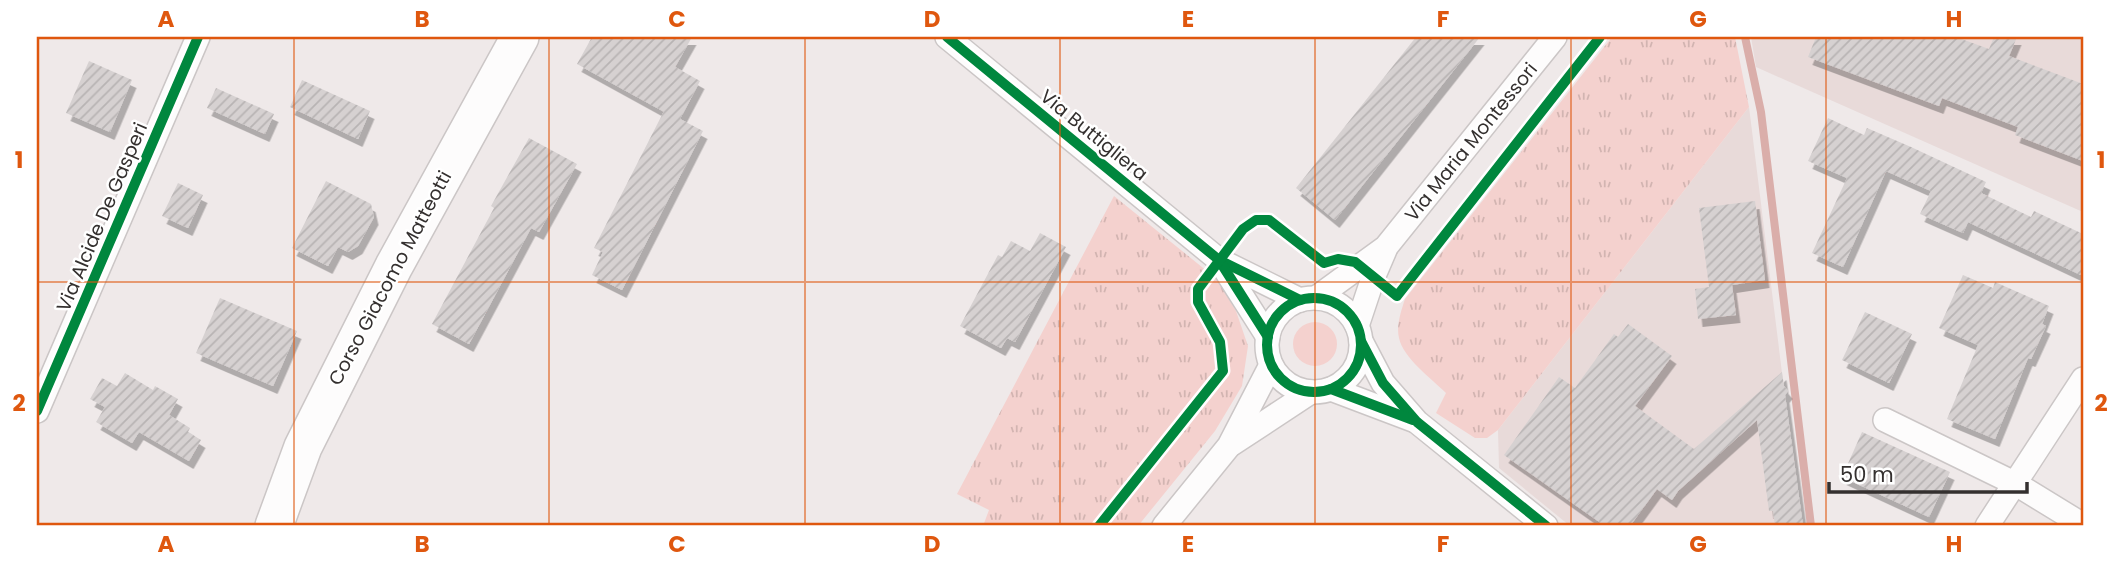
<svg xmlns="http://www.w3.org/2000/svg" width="2120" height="563" viewBox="0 0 2120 563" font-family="Poppins,sans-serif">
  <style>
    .built { fill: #e8dad9 }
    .grass { fill: url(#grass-tufts) }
    .garden { fill: #f4d1ce }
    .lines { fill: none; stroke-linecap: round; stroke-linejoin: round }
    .stream { stroke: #daaeaa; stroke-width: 8 }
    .building { fill: url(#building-hatch); filter: url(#shadow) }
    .street-casing { stroke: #cbc6c6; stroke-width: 26 }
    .primary-casing { stroke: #cbc6c6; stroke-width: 40 }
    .street { stroke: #fdfcfc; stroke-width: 23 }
    .primary { stroke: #fdfcfc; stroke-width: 37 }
    .cycleway-casing { stroke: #fff; stroke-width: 15 }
    .cycleway { stroke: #00873e; stroke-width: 10 }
    .grid { fill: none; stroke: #df570e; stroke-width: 2; stroke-opacity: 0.55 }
    .labels { text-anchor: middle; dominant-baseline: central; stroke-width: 5; stroke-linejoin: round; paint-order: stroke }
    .street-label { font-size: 19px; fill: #34302f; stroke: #fff }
    .neatline { fill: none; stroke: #df570e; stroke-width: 2.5 }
    .grid-label { font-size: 23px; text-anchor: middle; font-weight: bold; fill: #df570e }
  </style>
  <defs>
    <pattern id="grass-tufts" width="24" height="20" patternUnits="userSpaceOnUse" patternTransform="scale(1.75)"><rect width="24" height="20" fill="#f4d1ce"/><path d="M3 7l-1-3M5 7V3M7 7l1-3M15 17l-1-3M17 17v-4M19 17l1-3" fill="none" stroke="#d2b4b1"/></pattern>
    <pattern id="building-hatch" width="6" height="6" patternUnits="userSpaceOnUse" patternTransform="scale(1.75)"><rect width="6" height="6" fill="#d6d1d1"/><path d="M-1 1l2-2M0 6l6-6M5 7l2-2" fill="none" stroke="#b8b4b4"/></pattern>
    <filter id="shadow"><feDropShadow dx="4.5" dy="8" stdDeviation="0" flood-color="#0004"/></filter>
  </defs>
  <rect width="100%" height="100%" fill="#efe9e9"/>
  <g class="built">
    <path d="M 1751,37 L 2083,37 L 2083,212 L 1756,67 Z"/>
    <path d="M 1749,107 L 1801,526 L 1570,526 L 1499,468 L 1498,430 Z"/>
  </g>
  <g class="grass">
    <path d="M 1612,37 L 1735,37 L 1749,107 L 1498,430 L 1487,438 L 1475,438 L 1436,413 L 1446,393 C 1432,379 1403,358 1399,338 C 1396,326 1401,311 1405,299 Z"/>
    <path d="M 1114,196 L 1218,280 L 1236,311 L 1248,346 L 1242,386 L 1215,431 L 1138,526 L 983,526 L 989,510 L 957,494 Z"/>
  </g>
  <circle class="garden" cx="1315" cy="344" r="22"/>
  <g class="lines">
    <path class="stream" d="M 1745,37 L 1761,112 L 1811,526"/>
  </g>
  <g class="building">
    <path d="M 592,37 L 692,37 L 675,67 L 700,81 L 680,119 L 703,131 L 622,290 L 592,275 L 603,252 L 594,248 L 664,111 L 668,114 L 577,64 Z"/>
    <path d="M 1416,37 L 1480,37 L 1335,220 L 1296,188 Z"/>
    <path d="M 1816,37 L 1956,37 L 1989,49 L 1994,37 L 2017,37 L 2009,56 L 2083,84 L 2083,161 L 2015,135 L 2018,127 L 1942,98 L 1939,106 L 1808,57 Z"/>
    <path d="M 89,61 L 132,80 L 110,132 L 66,113 Z"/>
    <path d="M 302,80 L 370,111 L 358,139 L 290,107 Z"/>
    <path d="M 216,88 L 274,114 L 265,134 L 207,108 Z"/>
    <path d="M 1828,118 L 1864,135 L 1867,128 L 1911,147 L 1986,182 L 1981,193 L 2031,217 L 2034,211 L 2083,234 L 2083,276 L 1968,222 L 1963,233 L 1920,214 L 1931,191 L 1886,171 L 1843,267 L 1812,253 L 1847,178 L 1808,161 Z"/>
    <path d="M 529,138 L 577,164 L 539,232 L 531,228 L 469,344 L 432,324 L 494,208 L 491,206 Z"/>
    <path d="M 326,181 L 371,204 L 374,217 L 358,246 L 348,252 L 338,247 L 328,266 L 292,248 Z"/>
    <path d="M 178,183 L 203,195 L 188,228 L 162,216 Z"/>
    <path d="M 1755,201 L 1765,280 L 1732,285 L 1736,315 L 1698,319 L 1695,289 L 1709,287 L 1699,208 Z"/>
    <path d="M 1040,233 L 1066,247 L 1015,342 L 1007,338 L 1001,348 L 960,326 L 998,255 L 1002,257 L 1011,241 L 1030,251 Z"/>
    <path d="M 1963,275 L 1993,288 L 1995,282 L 2049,306 L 2042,324 L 2046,326 L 2031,359 L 2028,358 L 1995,439 L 1947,419 L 1978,345 L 1939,328 Z"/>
    <path d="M 220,298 L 297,331 L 273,386 L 196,353 Z"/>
    <path d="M 1865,312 L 1912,334 L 1889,383 L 1842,360 Z"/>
    <path d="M 1628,324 L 1672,356 L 1635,406 L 1694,449 L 1782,372 L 1784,386 L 1788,391 L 1785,395 L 1803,526 L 1775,526 L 1773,511 L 1769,511 L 1757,420 L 1678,491 L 1672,500 L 1657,489 L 1630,526 L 1605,526 L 1504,455 L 1559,377 L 1575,388 L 1614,334 L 1618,337 Z"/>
    <path d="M 125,373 L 153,390 L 155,386 L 178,399 L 169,415 L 190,428 L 188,432 L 201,440 L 189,461 L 139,432 L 132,443 L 96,422 L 105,407 L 90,399 L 102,378 L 117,386 Z"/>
    <path d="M 1862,432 L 1950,472 L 1929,517 L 1842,477 Z"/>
  </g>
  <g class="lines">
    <g class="street-casing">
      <g id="street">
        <path d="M 947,37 L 1219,260 L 1300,300"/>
        <path d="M 1219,260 L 1268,337"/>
        <path d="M 1316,298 L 1386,247 L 1555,37"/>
        <circle cx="1314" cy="345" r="47"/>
        <path d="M 1357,326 L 1373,278 L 1385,250"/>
        <path d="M 1361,341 L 1383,383 L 1417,422 L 1546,526"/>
        <path d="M 1331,389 L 1413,420"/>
        <path d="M 37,411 L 198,37"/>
        <path d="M 1885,420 L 2016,484 L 2083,525"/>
        <path d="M 1232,444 L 1311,392"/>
        <path d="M 1164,526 L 1229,446 L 1271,365"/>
        <path d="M 1987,526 L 2083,379"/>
      </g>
    </g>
    <g class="primary-casing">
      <path id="primary" d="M 274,526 L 303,447 L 394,266 L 520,37"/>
    </g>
    <use href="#street" class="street"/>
    <use href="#primary" class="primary"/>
    <g class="cycleway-casing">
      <g id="cycleway">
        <path d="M 947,37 L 1219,260 L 1300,300"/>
        <path d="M 1219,260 L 1268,337"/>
        <circle cx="1314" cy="345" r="47"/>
        <path d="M 1361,341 L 1383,383 L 1417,422 L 1546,526"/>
        <path d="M 1331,389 L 1413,420"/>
        <path d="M 37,411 L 198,37"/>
        <path d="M 1099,526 L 1223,371 L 1220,342 L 1198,302 L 1198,289 L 1243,229 L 1256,220 L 1269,220 L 1324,263 L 1338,259 L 1355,262 L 1397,296 L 1600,37"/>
      </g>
    </g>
    <use href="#cycleway" class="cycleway"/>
  </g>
  <path class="grid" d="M 294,37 L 294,526M 549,37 L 549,526M 805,37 L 805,526M 1060,37 L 1060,526M 1315,37 L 1315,526M 1571,37 L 1571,526M 1826,37 L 1826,526M 37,282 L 2083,282"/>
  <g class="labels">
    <g class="street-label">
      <text transform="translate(1094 135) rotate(39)">Via Buttigliera</text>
      <text transform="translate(1471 142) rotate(-51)">Via Maria Montessori</text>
      <text transform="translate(102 217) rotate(-67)">Via Alcide De Gasperi</text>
      <text transform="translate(390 278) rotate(-62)">Corso Giacomo Matteotti</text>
    </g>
  </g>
  <rect width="2120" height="563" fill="none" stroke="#ffffff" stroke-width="77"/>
  <path d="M1829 482v10h198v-10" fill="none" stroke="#34302f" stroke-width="3.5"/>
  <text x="1840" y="482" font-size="21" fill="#34302f" stroke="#ffffff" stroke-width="5" paint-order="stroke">50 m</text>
  <rect x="38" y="38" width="2044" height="486" class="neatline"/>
  <g class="grid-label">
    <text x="166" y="27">A</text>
    <text x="422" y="27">B</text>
    <text x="677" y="27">C</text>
    <text x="932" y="27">D</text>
    <text x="1188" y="27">E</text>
    <text x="1443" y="27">F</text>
    <text x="1698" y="27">G</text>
    <text x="1954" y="27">H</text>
    <text x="19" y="168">1</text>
    <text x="2101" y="168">1</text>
    <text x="19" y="411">2</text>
    <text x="2101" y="411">2</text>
    <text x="166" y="552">A</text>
    <text x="422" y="552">B</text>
    <text x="677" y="552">C</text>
    <text x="932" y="552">D</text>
    <text x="1188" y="552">E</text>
    <text x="1443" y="552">F</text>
    <text x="1698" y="552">G</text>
    <text x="1954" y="552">H</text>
  </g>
</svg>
